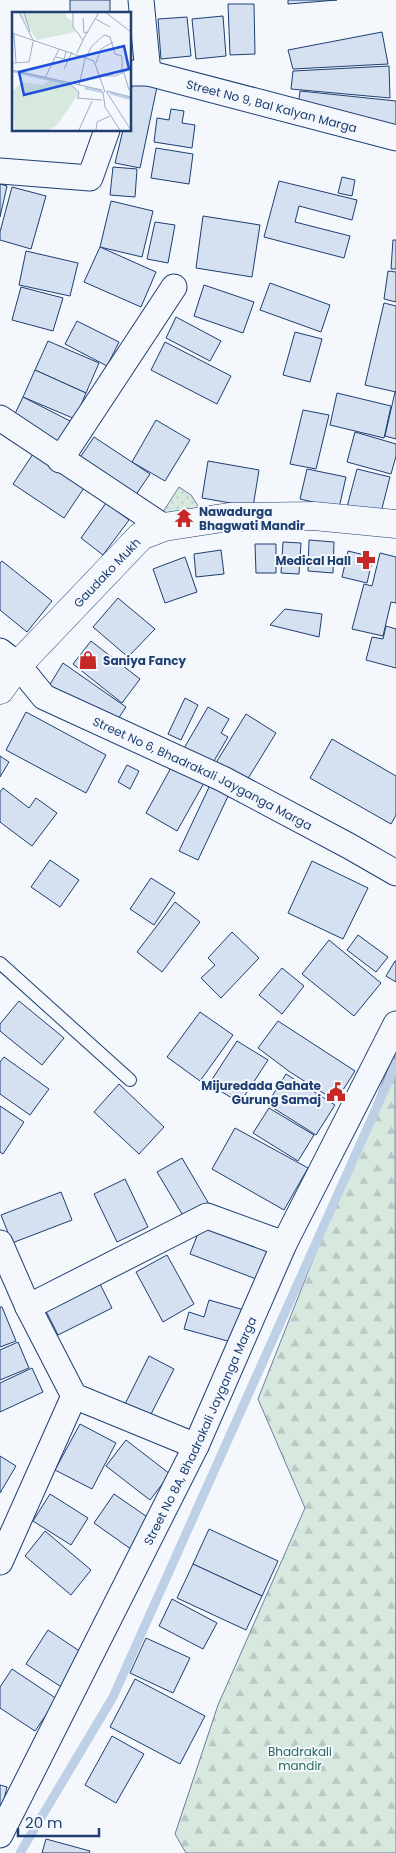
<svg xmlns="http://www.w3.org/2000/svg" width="396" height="1853" viewBox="0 0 396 1853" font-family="Poppins,sans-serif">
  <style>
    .forest { fill: url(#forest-firs); stroke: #687fa3 }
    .park { fill: url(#park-dots); stroke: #687fa3 }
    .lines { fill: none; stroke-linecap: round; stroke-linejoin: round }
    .stream { stroke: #bed0e5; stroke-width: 9 }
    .building { fill: #d5e0f0; stroke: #1d3f73 }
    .lane-casing { stroke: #1d3f73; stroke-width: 14 }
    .street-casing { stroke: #1d3f73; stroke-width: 27 }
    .primary-casing { stroke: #1d3f73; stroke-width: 29 }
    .lane { stroke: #f4f7fb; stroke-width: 12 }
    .street { stroke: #f4f7fb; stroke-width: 25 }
    .primary { stroke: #f4f7fb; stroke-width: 28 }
    .labels { text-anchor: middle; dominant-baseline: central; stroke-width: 4; stroke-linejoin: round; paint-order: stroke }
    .street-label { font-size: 12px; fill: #1d3f73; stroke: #f4f7fb }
    .poi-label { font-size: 12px; font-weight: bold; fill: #1d3f73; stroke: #f4f7fb; text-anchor: start }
    .park-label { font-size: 12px; fill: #2c6c60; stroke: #f4f7fb }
    .inset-river { fill: none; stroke: #bed0e5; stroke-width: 2.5 }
    .inset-road { fill: none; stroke: #9eadc5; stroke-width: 1 }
    .view { fill: #1d4ed8; fill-opacity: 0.15; stroke: #1d4ed8; stroke-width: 2.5 }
    .inset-edge { fill: none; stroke: #1d3f73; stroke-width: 2.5 }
  </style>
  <defs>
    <pattern id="forest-firs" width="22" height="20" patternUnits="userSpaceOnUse" patternTransform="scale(1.25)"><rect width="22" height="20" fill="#d7e8df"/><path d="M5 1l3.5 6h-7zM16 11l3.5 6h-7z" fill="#b8c8c3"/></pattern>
    <pattern id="park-dots" width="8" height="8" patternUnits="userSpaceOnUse" patternTransform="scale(1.25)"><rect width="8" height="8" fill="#d7e8df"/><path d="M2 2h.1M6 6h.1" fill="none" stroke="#b8c8c3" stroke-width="1.8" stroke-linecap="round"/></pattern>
  </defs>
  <rect width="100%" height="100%" fill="#f4f7fb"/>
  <path class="forest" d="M 395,1051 L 396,1853 L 186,1853 L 175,1834 L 218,1705 L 305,1508 L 258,1399 Z"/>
  <path class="park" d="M 179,487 L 191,495 L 202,512 L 161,515 Z"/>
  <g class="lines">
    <path class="stream" d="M 20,1853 L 113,1697 L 396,1064"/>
  </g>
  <g class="building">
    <rect x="70" y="0" width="40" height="14"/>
    <path d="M 288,0 L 337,0 L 288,4 Z"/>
    <path d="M 228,4 L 254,4 L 255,54 L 230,55 Z"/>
    <path d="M 223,16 L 226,56 L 196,59 L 192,19 Z"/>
    <path d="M 187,17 L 191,56 L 161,59 L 158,19 Z"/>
    <path d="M 382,32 L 388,64 L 293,69 L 288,50 Z"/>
    <path d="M 389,66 L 390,98 L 291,89 L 293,71 Z"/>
    <path d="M 133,82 L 157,87 L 140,168 L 115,163 L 123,130 L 130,130 L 130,95 Z"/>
    <path d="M 300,91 L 396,101 L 396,131 L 298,107 Z"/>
    <path d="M 171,109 L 184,111 L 182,123 L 195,125 L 192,148 L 154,142 L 157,118 L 169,120 Z"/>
    <path d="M 156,148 L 193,154 L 189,184 L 151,178 Z"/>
    <path d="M 113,167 L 137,169 L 135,197 L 110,195 Z"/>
    <path d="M 342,177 L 355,180 L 352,196 L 338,193 Z"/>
    <path d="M 279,181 L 357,200 L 352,220 L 299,206 L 295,222 L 350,236 L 344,258 L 264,237 Z"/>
    <path d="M 0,184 L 7,186 L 0,217 Z"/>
    <path d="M 12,187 L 46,196 L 31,249 L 0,240 L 0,232 Z"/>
    <path d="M 111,201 L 153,211 L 142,257 L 100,247 Z"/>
    <path d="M 203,216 L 260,225 L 252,277 L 196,268 Z"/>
    <path d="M 155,222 L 175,225 L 168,263 L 147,259 Z"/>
    <path d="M 393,240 L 396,240 L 396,269 L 391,269 Z"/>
    <path d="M 100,247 L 156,272 L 141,307 L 84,282 Z"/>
    <path d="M 26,251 L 78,263 L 70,296 L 19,285 Z"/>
    <path d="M 388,271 L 396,272 L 396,302 L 384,299 Z"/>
    <path d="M 270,283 L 330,305 L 321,332 L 260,310 Z"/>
    <path d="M 204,285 L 254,302 L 243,333 L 194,316 Z"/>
    <path d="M 21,287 L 63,298 L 53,331 L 12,320 Z"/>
    <path d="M 384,303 L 396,306 L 396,392 L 365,385 Z"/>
    <path d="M 176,317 L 221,341 L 210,361 L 166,338 Z"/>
    <path d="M 77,321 L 119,342 L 107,366 L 65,344 Z"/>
    <path d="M 295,332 L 322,339 L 310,382 L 283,375 Z"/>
    <path d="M 48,341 L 99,363 L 86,393 L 35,370 Z"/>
    <path d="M 165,342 L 231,376 L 217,404 L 151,370 Z"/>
    <path d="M 35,370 L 86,393 L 75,419 L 23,397 Z"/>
    <path d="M 395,392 L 396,392 L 396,439 L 385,436 Z"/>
    <path d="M 337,393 L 391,406 L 384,438 L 330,425 Z"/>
    <path d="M 23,397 L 72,422 L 60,447 L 11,422 Z"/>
    <path d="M 303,410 L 329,415 L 316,469 L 290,464 Z"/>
    <path d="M 156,420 L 190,440 L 165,481 L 132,462 Z"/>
    <path d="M 355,432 L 396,444 L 396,456 L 391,474 L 347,462 Z"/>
    <path d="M 94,437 L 150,474 L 133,499 L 77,462 Z"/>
    <path d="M 33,454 L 84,488 L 64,518 L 13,484 Z"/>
    <path d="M 208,461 L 259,470 L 253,507 L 202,498 Z"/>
    <path d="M 307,469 L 346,477 L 339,508 L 300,499 Z"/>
    <path d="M 357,469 L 390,477 L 380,516 L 347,507 Z"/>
    <path d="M 106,503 L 129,520 L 103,555 L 81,538 Z"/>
    <path d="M 309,540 L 334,542 L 333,573 L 308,571 Z"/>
    <path d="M 283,542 L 301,543 L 299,574 L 281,573 Z"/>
    <path d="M 255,544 L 276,544 L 276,573 L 256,573 Z"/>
    <path d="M 221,550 L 224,574 L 196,577 L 194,554 Z"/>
    <path d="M 348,551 L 373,557 L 367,583 L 342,577 Z"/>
    <path d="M 380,553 L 396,557 L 396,603 L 391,602 L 383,636 L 352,629 L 364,584 L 372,586 Z"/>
    <path d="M 185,557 L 197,592 L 165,603 L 153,569 Z"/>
    <path d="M 2,561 L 52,601 L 27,632 L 0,610 L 0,563 Z"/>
    <path d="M 118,598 L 155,629 L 128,657 L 93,627 Z"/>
    <path d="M 285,609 L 322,614 L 319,637 L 270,625 Z"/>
    <path d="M 386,626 L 396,629 L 396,668 L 366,660 L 372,637 L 383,639 Z"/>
    <path d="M 91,641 L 140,679 L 122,703 L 73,664 Z"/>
    <path d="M 63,663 L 126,707 L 116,722 L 49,686 Z"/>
    <path d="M 185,698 L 198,705 L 181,740 L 168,734 Z"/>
    <path d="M 208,707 L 229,719 L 221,733 L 228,737 L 211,766 L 183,750 Z"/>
    <path d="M 26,712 L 106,755 L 86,793 L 6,750 Z"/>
    <path d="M 246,714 L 276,733 L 244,785 L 214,766 Z"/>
    <path d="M 332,739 L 396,776 L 396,815 L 391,824 L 310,778 Z"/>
    <path d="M 0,756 L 9,762 L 0,777 Z"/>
    <path d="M 127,765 L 139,771 L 130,789 L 118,782 Z"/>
    <path d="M 172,766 L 204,783 L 177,831 L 146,813 Z"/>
    <path d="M 211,783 L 230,792 L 198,860 L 179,851 Z"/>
    <path d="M 3,788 L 29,808 L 36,798 L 57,813 L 32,846 L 0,822 L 0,792 Z"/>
    <path d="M 50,860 L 79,880 L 60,907 L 31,887 Z"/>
    <path d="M 312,861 L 368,888 L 343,939 L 288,913 Z"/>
    <path d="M 151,878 L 175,893 L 154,925 L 130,909 Z"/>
    <path d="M 175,902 L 200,922 L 162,972 L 137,952 Z"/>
    <path d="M 232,932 L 259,958 L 221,998 L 201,978 L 215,965 L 208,958 Z"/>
    <path d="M 358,935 L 388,957 L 376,972 L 347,950 Z"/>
    <path d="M 329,940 L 381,983 L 354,1016 L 302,974 Z"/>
    <path d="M 395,961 L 396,961 L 396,982 L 386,976 Z"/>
    <path d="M 282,968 L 304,986 L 282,1014 L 259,995 Z"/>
    <path d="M 19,1001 L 64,1038 L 42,1065 L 0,1031 L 0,1024 Z"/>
    <path d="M 200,1012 L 233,1035 L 200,1081 L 167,1057 Z"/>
    <path d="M 278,1021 L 355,1071 L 336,1101 L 290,1072 L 258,1048 Z"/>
    <path d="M 237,1041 L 268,1060 L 240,1103 L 209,1084 Z"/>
    <path d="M 4,1057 L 49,1089 L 30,1115 L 0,1094 L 0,1062 Z"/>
    <path d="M 286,1074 L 335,1105 L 316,1135 L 267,1104 Z"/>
    <path d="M 119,1084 L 164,1127 L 139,1154 L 94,1112 Z"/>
    <path d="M 0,1106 L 24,1122 L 3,1154 L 0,1152 Z"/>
    <path d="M 269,1108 L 314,1135 L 298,1161 L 253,1133 Z"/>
    <path d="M 235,1128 L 308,1168 L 284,1210 L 212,1169 Z"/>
    <path d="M 182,1158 L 209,1204 L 185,1219 L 157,1172 Z"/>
    <path d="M 125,1179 L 148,1227 L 117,1242 L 94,1194 Z"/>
    <path d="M 61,1192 L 72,1220 L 12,1243 L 1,1215 Z"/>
    <path d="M 202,1223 L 271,1248 L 259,1280 L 190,1254 Z"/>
    <path d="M 167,1255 L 194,1304 L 163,1322 L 136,1272 Z"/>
    <path d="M 97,1278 L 112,1308 L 58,1335 L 43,1305 Z"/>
    <path d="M 209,1300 L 244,1310 L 235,1343 L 184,1329 L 189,1312 L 204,1317 Z"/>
    <path d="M 0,1307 L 2,1307 L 16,1341 L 0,1347 Z"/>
    <path d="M 18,1342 L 29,1368 L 0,1380 L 0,1350 Z"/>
    <path d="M 149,1356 L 174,1369 L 148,1420 L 123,1408 Z"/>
    <path d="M 32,1368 L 43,1392 L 0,1412 L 0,1383 Z"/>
    <path d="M 80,1424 L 116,1443 L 92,1489 L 55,1470 Z"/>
    <path d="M 126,1440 L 170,1474 L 150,1500 L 106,1466 Z"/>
    <path d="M 0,1456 L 16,1466 L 0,1493 Z"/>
    <path d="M 50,1494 L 88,1518 L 71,1545 L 33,1521 Z"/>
    <path d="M 114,1494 L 156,1523 L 135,1552 L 94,1523 Z"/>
    <path d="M 209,1529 L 278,1561 L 262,1596 L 193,1564 Z"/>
    <path d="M 45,1531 L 91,1570 L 71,1595 L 25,1556 Z"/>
    <path d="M 193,1564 L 262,1596 L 246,1630 L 177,1598 Z"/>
    <path d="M 172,1599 L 217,1623 L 203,1649 L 159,1626 Z"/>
    <path d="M 48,1630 L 87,1656 L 66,1690 L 26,1664 Z"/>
    <path d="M 146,1638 L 190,1658 L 173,1693 L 130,1673 Z"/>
    <path d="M 12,1669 L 57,1699 L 35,1731 L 0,1708 L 0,1687 Z"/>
    <path d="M 135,1679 L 205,1716 L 180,1764 L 110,1727 Z"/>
    <path d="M 112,1736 L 144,1754 L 116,1803 L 85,1785 Z"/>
    <path d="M 0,1785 L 7,1787 L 0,1816 Z"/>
    <path d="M 46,1839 L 90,1851 L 89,1853 L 42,1853 Z"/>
  </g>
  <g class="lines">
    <g class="lane-casing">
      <path id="lane" d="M 0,963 L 130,1080"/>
    </g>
    <g class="street-casing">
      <g id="street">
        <path d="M 141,0 L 148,73"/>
        <path id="s1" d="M 130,73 L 148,73 L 396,138"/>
        <path d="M 0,171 L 90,178 L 107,130"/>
        <path d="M 0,418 L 164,527"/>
        <path d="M 60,460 L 174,287"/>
        <path id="s2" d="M 0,651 L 18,665 L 44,697 L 223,779 L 349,846 L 396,873"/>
        <path d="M 0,1243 L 28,1307 L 74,1396 L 196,1446"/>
        <path d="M 28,1307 L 207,1216 L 284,1244"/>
        <path d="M 0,1562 L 74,1396"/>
        <path id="s3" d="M 0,1835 L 196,1446 L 284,1244 L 396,1024"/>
      </g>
    </g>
    <g class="primary-casing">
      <g id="primary">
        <path id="s4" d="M 0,690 L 18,665 L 141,536 L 164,527 L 229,517 L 314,516 L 396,524"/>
      </g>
    </g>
    <use href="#lane" class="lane"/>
    <use href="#street" class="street"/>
    <use href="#primary" class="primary"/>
  </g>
  <defs>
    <g id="temple-bare" transform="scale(1.5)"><path d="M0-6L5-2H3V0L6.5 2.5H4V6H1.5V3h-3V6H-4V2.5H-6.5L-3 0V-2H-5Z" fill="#c62828" stroke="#f4f7fb" stroke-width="2.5" paint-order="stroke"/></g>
    <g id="pharmacy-bare" transform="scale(1.5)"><path d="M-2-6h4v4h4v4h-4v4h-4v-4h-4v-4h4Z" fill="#c62828" stroke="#f4f7fb" stroke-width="2.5" paint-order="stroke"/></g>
    <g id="shop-bare" transform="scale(1.5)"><path d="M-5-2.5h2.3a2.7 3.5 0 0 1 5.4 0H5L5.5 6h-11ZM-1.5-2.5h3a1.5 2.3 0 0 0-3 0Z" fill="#c62828" stroke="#f4f7fb" stroke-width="2.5" paint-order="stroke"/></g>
    <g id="civic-bare" transform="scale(1.5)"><path d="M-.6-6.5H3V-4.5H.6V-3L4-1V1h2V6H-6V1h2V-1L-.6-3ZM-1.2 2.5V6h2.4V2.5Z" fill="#c62828" stroke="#f4f7fb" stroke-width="2.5" paint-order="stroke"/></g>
  </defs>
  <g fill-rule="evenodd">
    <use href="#temple-bare" x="184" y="518"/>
    <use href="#pharmacy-bare" x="366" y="560"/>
    <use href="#shop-bare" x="88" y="660"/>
    <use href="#civic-bare" x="336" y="1092"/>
  </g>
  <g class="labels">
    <g class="street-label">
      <text stroke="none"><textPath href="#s1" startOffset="146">Street No 9, Bal Kalyan Marga</textPath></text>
      <text stroke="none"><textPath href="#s4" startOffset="159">Gaudako Mukh</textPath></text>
      <text stroke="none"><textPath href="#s2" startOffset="240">Street No 6, Bhadrakali Jayganga Marga</textPath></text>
      <text stroke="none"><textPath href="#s3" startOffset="451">Street No 8A, Bhadrakali Jayganga Marga</textPath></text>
    </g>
    <g class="poi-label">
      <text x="199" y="511">Nawadurga<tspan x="199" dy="14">Bhagwati Mandir</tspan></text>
      <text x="351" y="560" text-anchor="end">Medical Hall</text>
      <text x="103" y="660">Saniya Fancy</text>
      <text x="321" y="1085" text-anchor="end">Mijuredada Gahate<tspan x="321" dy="14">Gurung Samaj</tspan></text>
    </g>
    <g class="park-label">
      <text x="300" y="1751">Bhadrakali<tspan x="300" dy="14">mandir</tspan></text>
    </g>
  </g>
  <g transform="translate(12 12)">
    <rect width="119" height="119" fill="#f4f7fb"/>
    <path d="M 7,0 L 54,0 L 54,5 L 60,9 L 63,20 L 25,28 ZM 36,69 L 58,71 L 67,81 L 45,113 L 36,118 L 3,118 L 0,80 L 10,70 L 31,73 Z" fill="#d7e8df"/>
    <path class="inset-river" d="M 0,59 L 52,71M 73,76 L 91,80M 98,81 L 119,87"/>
    <path class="inset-road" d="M 7,0 L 22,30M 12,0 L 18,20M 61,0 L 61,15 L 71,28 L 65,41M 93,0 L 119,20M 71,6 L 72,21 L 76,20M 84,7 L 98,15M 0,21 L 82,49 L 93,80M 2,22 L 4,50M 71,28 L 87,0M 44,45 L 52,47 L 54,40M 0,51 L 17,50 L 21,30M 84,51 L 89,37 L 101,30M 52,57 L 60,40M 0,58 L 90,78M 112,61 L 117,78M 110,62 L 110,44M 88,64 L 103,64 L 119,57M 33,66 L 47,37M 57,71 L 67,80 L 66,86M 67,73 L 73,47 L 80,34 L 92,23 L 98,25 L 103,42 L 110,44M 94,79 L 119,118M 95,79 L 119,85M 91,80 L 93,95 L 108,118M 65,86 L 90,88M 67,118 L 80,89M 84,118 L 85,110 L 98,104"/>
    <path class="view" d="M 112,34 L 117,57 L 12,83 L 7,60 Z"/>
    <rect width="119" height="119" class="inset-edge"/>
  </g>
  <path d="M18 1828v8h81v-8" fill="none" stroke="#1d3f73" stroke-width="2.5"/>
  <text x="25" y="1828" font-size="15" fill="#1d3f73" stroke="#f4f7fb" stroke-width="4" paint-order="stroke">20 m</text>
</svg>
